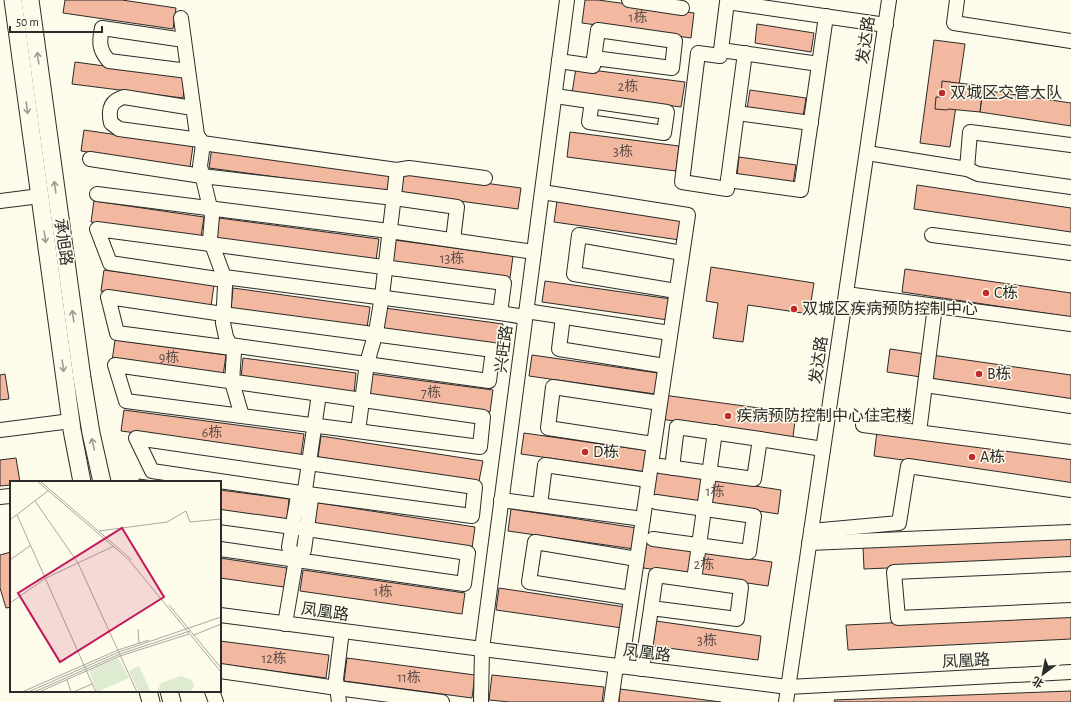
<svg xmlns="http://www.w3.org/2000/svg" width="1071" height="702" viewBox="0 0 1071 702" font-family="'Alegreya Sans','Noto Sans SC',sans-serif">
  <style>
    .building { fill: #f2b8a0; stroke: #2b2b2b }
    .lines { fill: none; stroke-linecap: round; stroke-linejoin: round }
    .minor-casing { stroke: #2b2b2b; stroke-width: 16 }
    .major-casing { stroke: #2b2b2b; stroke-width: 19 }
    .minor { stroke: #fdfbea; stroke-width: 14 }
    .major { stroke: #fdfbea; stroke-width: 17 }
    .oneway { stroke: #9e9d94 }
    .poi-dot { fill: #c62828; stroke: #fdfbea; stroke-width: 1.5 }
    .labels { text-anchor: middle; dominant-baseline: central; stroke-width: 3; stroke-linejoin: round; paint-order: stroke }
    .number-label { font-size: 14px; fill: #5d4e48 }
    .street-label { font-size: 16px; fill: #2b2b2b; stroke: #fdfbea }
    .poi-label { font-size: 16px; fill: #2b2b2b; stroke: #fdfbea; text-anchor: start }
    .inset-road { fill: none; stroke: #a9a89e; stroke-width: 1 }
    .view { fill: #c2185b; fill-opacity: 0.15; stroke: #c2185b; stroke-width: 2 }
    .inset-edge { fill: none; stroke: #2b2b2b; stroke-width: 2 }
  </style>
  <rect width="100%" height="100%" fill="#fdfbea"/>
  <g class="building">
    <path d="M 65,0 L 122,0 L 176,8 L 173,29 L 63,13 Z"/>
    <path d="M 585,0 L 598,0 L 694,13 L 691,38 L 582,23 Z"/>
    <path d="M 757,24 L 814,33 L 811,52 L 755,43 Z"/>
    <path d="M 934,40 L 965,44 L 950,147 L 920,143 Z"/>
    <path d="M 75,62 L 186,77 L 183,98 L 72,84 Z"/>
    <path d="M 576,68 L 685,82 L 681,107 L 572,93 Z"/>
    <path d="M 942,81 L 983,86 L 980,112 L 948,109 L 947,110 L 935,109 L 936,97 L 941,97 Z"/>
    <path d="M 750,90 L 806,98 L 803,117 L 747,109 Z"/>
    <path d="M 983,90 L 1071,103 L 1071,126 L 980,112 Z"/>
    <path d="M 84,130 L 193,146 L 190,167 L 81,151 Z"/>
    <path d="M 570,132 L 679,146 L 676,171 L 567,157 Z"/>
    <path d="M 212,147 L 391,171 L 389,192 L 209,168 Z"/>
    <path d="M 739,157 L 796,165 L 793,184 L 737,176 Z"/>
    <path d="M 404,172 L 521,188 L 518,209 L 401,193 Z"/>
    <path d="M 917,185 L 1071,208 L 1071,232 L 914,209 Z"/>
    <path d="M 94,201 L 204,217 L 201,237 L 91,222 Z"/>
    <path d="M 557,201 L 683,219 L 680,240 L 554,222 Z"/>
    <path d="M 219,218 L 379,239 L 376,260 L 216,239 Z"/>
    <path d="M 395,240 L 513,256 L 510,278 L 392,262 Z"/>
    <path d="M 711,267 L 814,283 L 809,314 L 748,305 L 743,342 L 713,338 L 718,303 L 706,301 Z"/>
    <path d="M 905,269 L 1071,293 L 1071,317 L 902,292 Z"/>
    <path d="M 104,270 L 214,285 L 211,306 L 101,291 Z"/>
    <path d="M 545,281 L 671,299 L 668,320 L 542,302 Z"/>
    <path d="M 233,288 L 370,307 L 367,328 L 231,309 Z"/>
    <path d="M 385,308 L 503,324 L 500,345 L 382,329 Z"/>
    <path d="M 115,340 L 226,355 L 223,376 L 112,361 Z"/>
    <path d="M 890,349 L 1071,375 L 1071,399 L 887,372 Z"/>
    <path d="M 532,355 L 658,373 L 655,394 L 529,376 Z"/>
    <path d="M 243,358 L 356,373 L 354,393 L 241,378 Z"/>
    <path d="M 5,374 L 9,399 L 0,400 L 0,375 Z"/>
    <path d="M 371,374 L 493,390 L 490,412 L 368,396 Z"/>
    <path d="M 663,395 L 796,413 L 793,437 L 660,419 Z"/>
    <path d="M 124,410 L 304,434 L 301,455 L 121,431 Z"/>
    <path d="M 877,431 L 1071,457 L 1071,483 L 874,456 Z"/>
    <path d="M 524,433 L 650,451 L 647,472 L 521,454 Z"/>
    <path d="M 321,436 L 483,461 L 479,481 L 318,457 Z"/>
    <path d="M 16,458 L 20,482 L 11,482 L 11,485 L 0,486 L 0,460 Z"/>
    <path d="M 651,470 L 781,490 L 778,514 L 648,494 Z"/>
    <path d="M 139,479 L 160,482 L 139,482 Z"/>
    <path d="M 220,490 L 289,499 L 287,519 L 220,510 Z"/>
    <path d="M 313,502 L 475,527 L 472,548 L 310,523 Z"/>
    <path d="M 511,509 L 637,528 L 634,549 L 508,531 Z"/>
    <path d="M 1071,536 L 1071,560 L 864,569 L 863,546 Z"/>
    <path d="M 641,543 L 772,562 L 768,586 L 637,567 Z"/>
    <path d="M 11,552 L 11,607 L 6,608 L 0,588 L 0,555 Z"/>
    <path d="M 220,558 L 287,568 L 284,587 L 220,578 Z"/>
    <path d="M 303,570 L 465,593 L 462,614 L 300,591 Z"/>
    <path d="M 499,588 L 625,607 L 622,628 L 496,610 Z"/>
    <path d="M 1071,614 L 1071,639 L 848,650 L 846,625 Z"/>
    <path d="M 656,621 L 761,636 L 758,660 L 653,646 Z"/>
    <path d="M 220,641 L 329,655 L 326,678 L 220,664 Z"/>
    <path d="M 347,658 L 475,675 L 472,698 L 344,681 Z"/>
    <path d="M 492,675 L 604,687 L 602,702 L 510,702 L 489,700 Z"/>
    <path d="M 620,689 L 721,702 L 619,702 Z"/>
    <path d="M 1071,691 L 1071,702 L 835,702 L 834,700 Z"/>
  </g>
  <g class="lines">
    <g class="minor-casing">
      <g id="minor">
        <path d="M 629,0 L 682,8"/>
        <path d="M 957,0 L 954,23 L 1071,41"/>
        <path d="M 181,18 L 197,135 L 203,144 L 200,166 L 212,216 L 210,239 L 224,277 L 225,286 L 223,323 L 226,337 L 234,352 L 232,382 L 242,416"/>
        <path d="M 184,40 L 102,28 C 99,42 99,50 109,61 L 188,71"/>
        <path d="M 721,50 L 720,56 L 698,53 L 682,182 L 727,189 L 728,180"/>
        <path d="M 745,53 L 728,180 L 801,190 L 826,16"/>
        <path d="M 559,61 L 593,66 L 598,30 L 675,41 L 672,68 L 594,58"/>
        <path d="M 819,64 L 721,50 L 727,2 L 886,25"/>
        <path d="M 555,96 L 667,112 L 664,133 L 589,122 L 592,101"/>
        <path d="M 193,108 L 124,97 C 110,101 108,110 111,123 L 119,129 L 200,140"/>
        <path d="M 737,113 L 811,123"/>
        <path d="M 202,143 L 397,170 L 409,168 L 485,178"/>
        <path d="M 867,153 L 967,169 L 970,132 L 1071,145"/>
        <path d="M 90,159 L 202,176 L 394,198 L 457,207 L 453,240"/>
        <path d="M 967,169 L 978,174 L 1071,187"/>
        <path d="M 542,192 L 688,215 L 621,667"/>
        <path d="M 97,194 L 389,231 L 534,252"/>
        <path d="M 0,201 L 40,196"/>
        <path d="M 932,235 L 1071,253"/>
        <path d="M 224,277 L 500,313 L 504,283 L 97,229 L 110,263 L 224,280"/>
        <path d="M 676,291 L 574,274 L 579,235 L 682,253"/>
        <path d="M 846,294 L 1071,324"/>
        <path d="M 526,311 L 670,333"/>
        <path d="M 500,313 L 525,317"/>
        <path d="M 563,317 L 559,349 L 665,366"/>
        <path d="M 230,345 L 489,381 L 493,350 L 223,314 L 108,297 L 117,333 L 232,348"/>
        <path d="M 115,365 L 483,417 L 480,447 L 126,401 Z"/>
        <path d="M 925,385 L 1071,406"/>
        <path d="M 863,425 L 1071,452"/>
        <path d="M 0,430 L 71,421"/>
        <path d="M 358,431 L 367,363 L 376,332 L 382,296 L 397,170"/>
        <path d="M 919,432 L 935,306"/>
        <path d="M 136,438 L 475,487 L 472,516 L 308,494 L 152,471 Z"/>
        <path d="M 760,439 L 823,449"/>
        <path d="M 653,444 L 548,428 L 553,387 L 660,403"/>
        <path d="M 660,466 L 754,479 L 760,439 L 677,427 L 672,468"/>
        <path d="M 305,490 L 311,499 L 304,550 L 296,559 L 289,547 L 298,496 L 305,490 L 319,394"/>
        <path d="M 0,497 L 10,496"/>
        <path d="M 501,500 L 643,519"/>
        <path d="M 540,505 L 545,465 L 648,480"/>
        <path d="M 220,517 L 307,529 L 468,553 L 464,584 L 220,549"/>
        <path d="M 811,531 L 899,523 L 908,466 L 1071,490"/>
        <path d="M 653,539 L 749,552 L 754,516 L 656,502"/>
        <path d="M 809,543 L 1071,532"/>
        <path d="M 1071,564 L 894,572 L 898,618 L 1071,610"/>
        <path d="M 694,580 L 715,432"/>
        <path d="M 631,598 L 529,582 L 535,542 L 637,559"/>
        <path d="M 220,615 L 482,649 L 788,687 L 1071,672"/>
        <path d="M 285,624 L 296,559"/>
        <path d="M 642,669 L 656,575 L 741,587 L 737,619 L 651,608"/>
        <path d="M 220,671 L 337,688 L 442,702"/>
        <path d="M 212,691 L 216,702"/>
        <path d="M 339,702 L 336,679 L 342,631"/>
        <path d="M 481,702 L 482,649 L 567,0"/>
        <path d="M 611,702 L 616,666"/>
        <path d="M 786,702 L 889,0"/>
      </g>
    </g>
    <g class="major-casing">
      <g id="major">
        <path d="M 13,0 L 72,430 L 82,482"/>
        <path d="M 30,0 L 82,378 L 91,433 L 102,482"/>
        <path d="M 148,691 L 151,702"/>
        <path d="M 169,691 L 172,702"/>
      </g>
    </g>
    <use href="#minor" class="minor"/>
    <use href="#major" class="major"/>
  </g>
  <defs><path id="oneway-shaft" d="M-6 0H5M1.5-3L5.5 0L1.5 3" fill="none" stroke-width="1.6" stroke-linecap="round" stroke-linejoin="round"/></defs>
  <g class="oneway">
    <use href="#oneway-shaft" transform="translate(38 58) rotate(-98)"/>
    <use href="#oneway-shaft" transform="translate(27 108) rotate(82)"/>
    <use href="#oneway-shaft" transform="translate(55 187) rotate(-98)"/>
    <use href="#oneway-shaft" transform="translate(45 237) rotate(82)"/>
    <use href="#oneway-shaft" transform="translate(73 316) rotate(-98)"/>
    <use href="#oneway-shaft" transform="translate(63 366) rotate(82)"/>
    <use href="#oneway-shaft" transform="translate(93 444) rotate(-103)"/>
  </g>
  <g class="poi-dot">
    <circle cx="942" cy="93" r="4"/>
    <circle cx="986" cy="293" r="4"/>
    <circle cx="794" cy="309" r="4"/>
    <circle cx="979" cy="374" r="4"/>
    <circle cx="728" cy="416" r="4"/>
    <circle cx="585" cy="452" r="4"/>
    <circle cx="972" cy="457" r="4"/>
  </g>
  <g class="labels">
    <g class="number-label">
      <text x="638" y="18">1栋</text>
      <text x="628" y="87">2栋</text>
      <text x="623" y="152">3栋</text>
      <text x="452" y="259">13栋</text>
      <text x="169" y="358">9栋</text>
      <text x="431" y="393">7栋</text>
      <text x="212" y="433">6栋</text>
      <text x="715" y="492">1栋</text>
      <text x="704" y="565">2栋</text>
      <text x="383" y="592">1栋</text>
      <text x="707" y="641">3栋</text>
      <text x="274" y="659">12栋</text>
      <text x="409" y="678">11栋</text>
    </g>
    <g class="street-label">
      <text transform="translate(866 40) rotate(-82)">发达路</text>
      <text transform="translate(63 242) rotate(82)">承旭路</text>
      <text transform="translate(504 349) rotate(-83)">兴旺路</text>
      <text transform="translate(819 360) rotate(-82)">发达路</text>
      <text transform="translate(325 612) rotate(8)">凤凰路</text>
      <text transform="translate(647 653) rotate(7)">凤凰路</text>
      <text transform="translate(966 661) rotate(-3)">凤凰路</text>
    </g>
    <g class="poi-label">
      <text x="950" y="93">双城区交管大队</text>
      <text x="994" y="293">C栋</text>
      <text x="802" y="309">双城区疾病预防控制中心</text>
      <text x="987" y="374">B栋</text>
      <text x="736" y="416">疾病预防控制中心住宅楼</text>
      <text x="593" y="452">D栋</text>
      <text x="980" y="457">A栋</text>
    </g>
  </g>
  <g transform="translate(10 481)">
    <rect width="211" height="211" fill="#fdfbea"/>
    <path d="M 108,177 L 119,197 L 87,211 L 79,189 ZM 129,185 L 141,211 L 129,211 L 119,190 ZM 171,195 L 182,199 L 184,205 L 180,211 L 147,211 L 151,202 Z" fill="#deebd1"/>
    <path class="inset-road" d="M 27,0 L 119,79 L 211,191M 30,0 L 122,79M 25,20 L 68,82 L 127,211M 7,34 L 86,211M 0,39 L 39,9M 89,50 L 157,41 L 176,30 L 180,41 L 211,38M 0,79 L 21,64M 0,122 L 36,97 L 104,65M 159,124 L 211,187M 128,148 L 129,163M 184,154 L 211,143M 57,199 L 61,211M 12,211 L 108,169 L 139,159M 18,211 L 109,171 L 211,136M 24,211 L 110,173 L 180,150M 29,211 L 110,175 L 179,153M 63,211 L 82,203"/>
    <path class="view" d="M 112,47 L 154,116 L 50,181 L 8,112 Z"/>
    <rect width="211" height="211" class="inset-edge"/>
  </g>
  <g transform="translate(1043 674) rotate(212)" stroke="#fdfbea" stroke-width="3" paint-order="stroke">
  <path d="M0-3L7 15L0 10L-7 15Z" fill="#2b2b2b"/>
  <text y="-6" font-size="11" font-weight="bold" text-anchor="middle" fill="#2b2b2b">北</text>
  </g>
  <path d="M10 26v6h92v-6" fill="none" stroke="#2b2b2b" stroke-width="2"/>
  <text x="16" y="26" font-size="12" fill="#2b2b2b" stroke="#fdfbea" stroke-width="3" paint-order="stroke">50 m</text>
</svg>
